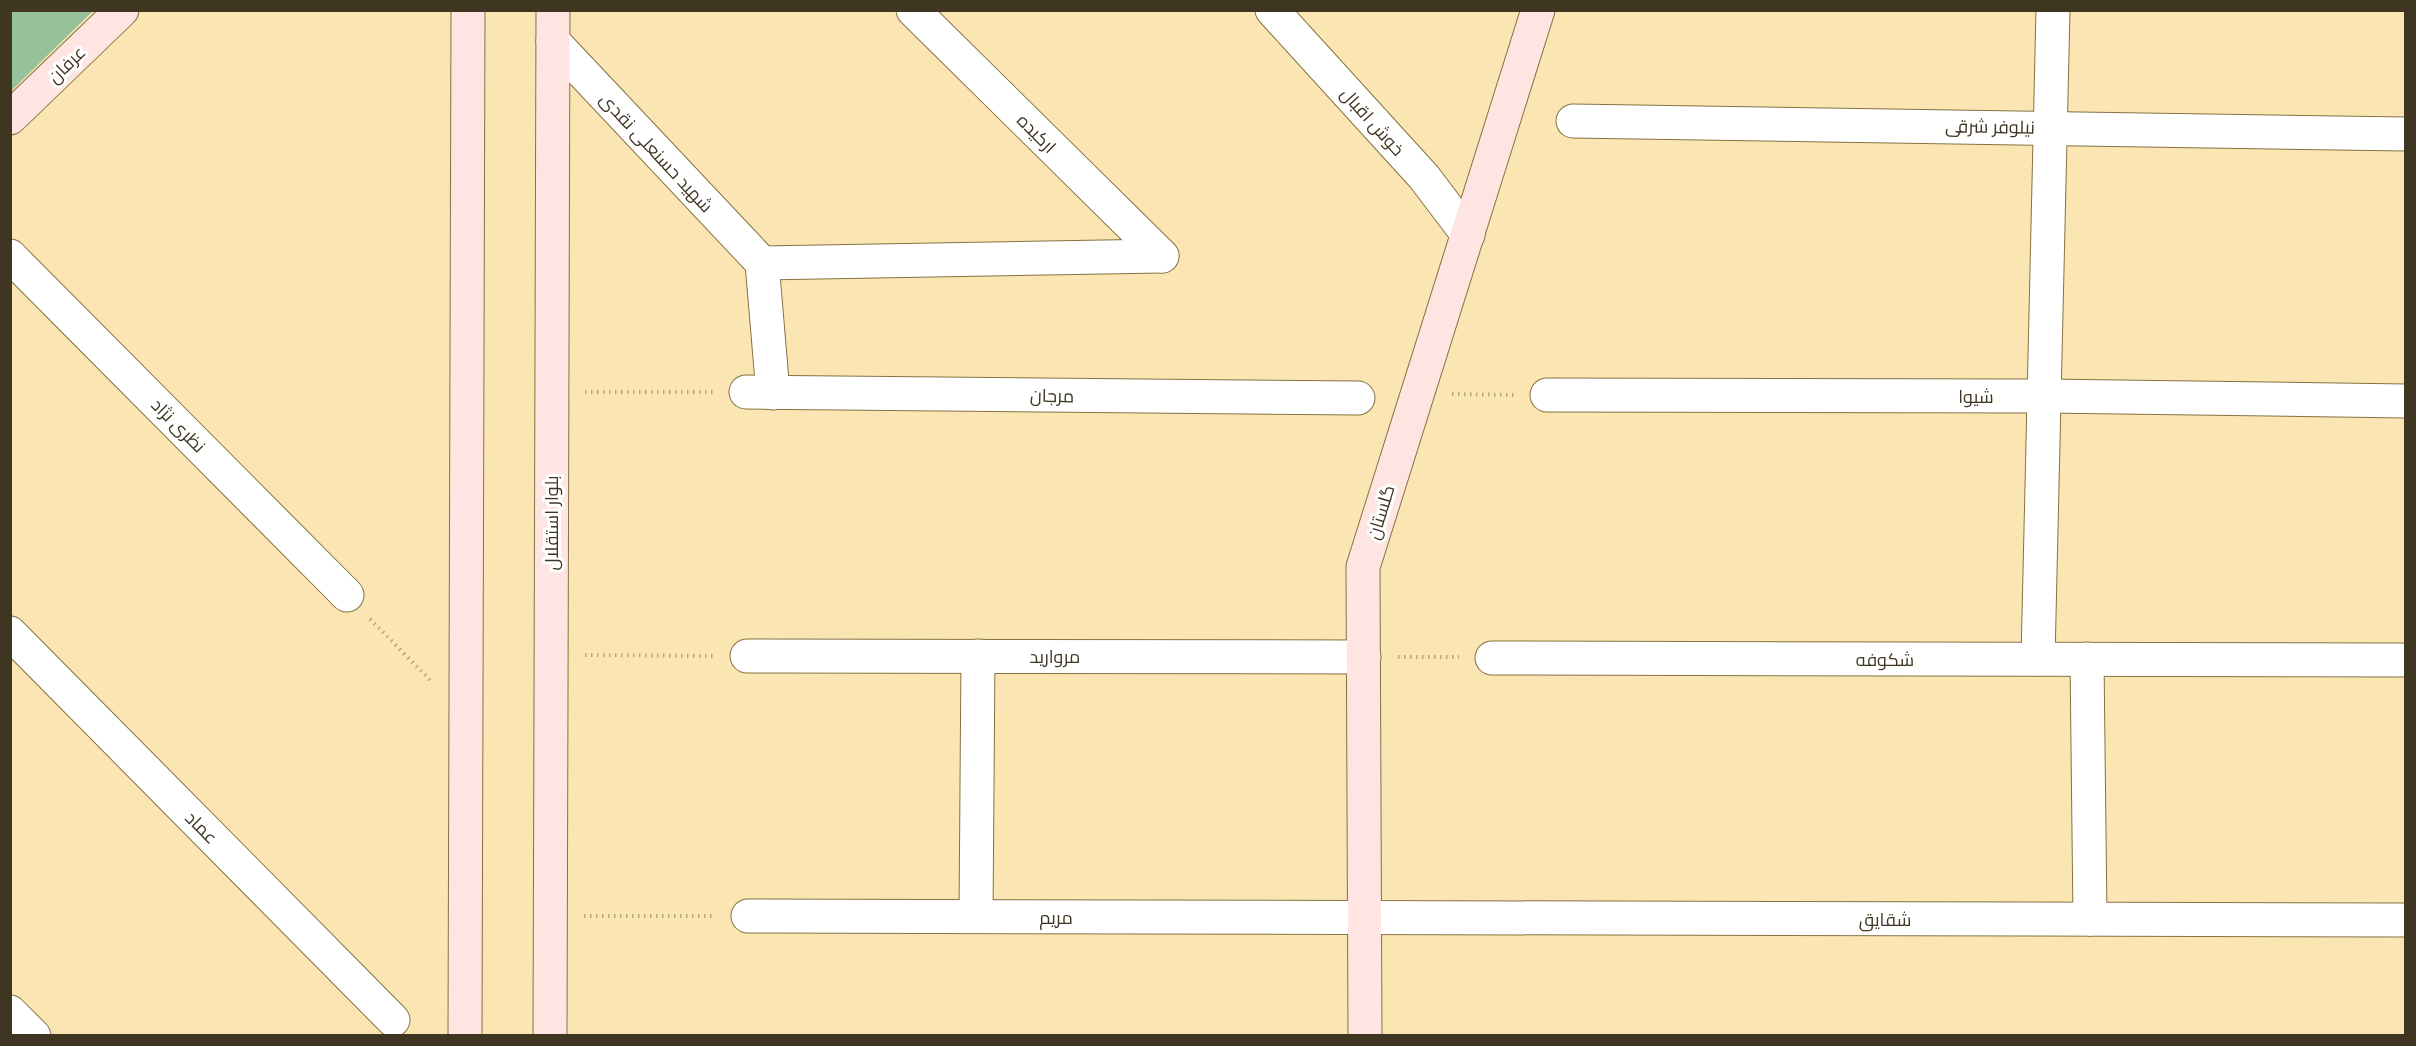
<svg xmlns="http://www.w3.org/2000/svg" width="2416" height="1046" viewBox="0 0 2416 1046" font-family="Ubuntu,Cairo,sans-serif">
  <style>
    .green { fill: #96c19b }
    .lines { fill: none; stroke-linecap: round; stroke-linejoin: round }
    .street-casing { stroke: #847242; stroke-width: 35 }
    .secondary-casing { stroke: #847242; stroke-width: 35 }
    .path { stroke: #b7a77f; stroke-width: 4; stroke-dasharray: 1.5 4.5; stroke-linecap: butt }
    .street { stroke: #fff; stroke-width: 33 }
    .secondary { stroke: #fee5e1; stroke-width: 33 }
    .labels { text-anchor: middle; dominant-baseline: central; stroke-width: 6; stroke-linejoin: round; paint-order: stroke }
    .street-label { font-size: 18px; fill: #3f3622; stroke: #fff }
  </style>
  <rect width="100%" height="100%" fill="#fbe6b3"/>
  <path class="green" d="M 11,10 L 93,10 L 93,11 L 11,91 Z"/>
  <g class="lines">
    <g class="street-casing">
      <g id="street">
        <path d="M 913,10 L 1162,256"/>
        <path d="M 1272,10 L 1424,177 L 1468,235"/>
        <path d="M 553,41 L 762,263"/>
        <path d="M 1573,121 L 2406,134"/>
        <path d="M 10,256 L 347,595"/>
        <path d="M 762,263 L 1162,256"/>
        <path d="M 762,263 L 773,393"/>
        <path d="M 746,392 L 1358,398"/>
        <path d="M 1547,395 L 2044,396 L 2406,401"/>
        <path d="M 10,633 L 393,1020"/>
        <path d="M 747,656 L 1364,657"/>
        <path d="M 1492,658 L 2406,660"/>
        <path d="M 2038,659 L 2053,10"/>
        <path d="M 2087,659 L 2090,919"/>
        <path d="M 748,916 L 2406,920"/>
        <path d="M 976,916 L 978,656"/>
        <path d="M 10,1012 L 34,1036"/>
      </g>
    </g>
    <g class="secondary-casing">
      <g id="secondary">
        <path d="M 10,118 L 122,10"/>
        <path d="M 465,1036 L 468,10"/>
        <path d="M 550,1036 L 553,10"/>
        <path d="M 1365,1036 L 1363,567 L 1538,10"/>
      </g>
    </g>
    <g class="path">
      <path d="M 585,392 L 713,392"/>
      <path d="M 1452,394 L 1514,395"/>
      <path d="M 370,619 L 430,680"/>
      <path d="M 585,655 L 713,656"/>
      <path d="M 1398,657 L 1459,657"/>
      <path d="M 584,916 L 715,916"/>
    </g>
    <use href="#street" class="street"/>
    <use href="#secondary" class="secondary"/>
  </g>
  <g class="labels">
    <g class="street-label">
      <text transform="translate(66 64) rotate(-44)">عرفان</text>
      <text transform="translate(1373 121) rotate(48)">خوش اقبال</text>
      <text transform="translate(1990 126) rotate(1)">نیلوفر شرقی</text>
      <text transform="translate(1037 133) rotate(45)">ارکیده</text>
      <text transform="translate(657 152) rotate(47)">شهید حسنعلی نقدی</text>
      <text transform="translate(1052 395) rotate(1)">مرجان</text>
      <text x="1976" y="396">شیوا</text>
      <text transform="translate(179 425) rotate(45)">نظری نژاد</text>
      <text transform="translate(1380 512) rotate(-73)">گلستان</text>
      <text transform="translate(551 523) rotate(-90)">بلوار استقلال</text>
      <text x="1055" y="656">مروارید</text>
      <text x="1885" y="659">شکوفه</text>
      <text transform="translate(202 827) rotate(45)">عماد</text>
      <text x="1056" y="917">مریم</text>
      <text x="1885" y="919">شقایق</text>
    </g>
  </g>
  <rect width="2416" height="1046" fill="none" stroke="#3f3622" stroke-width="24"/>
</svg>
